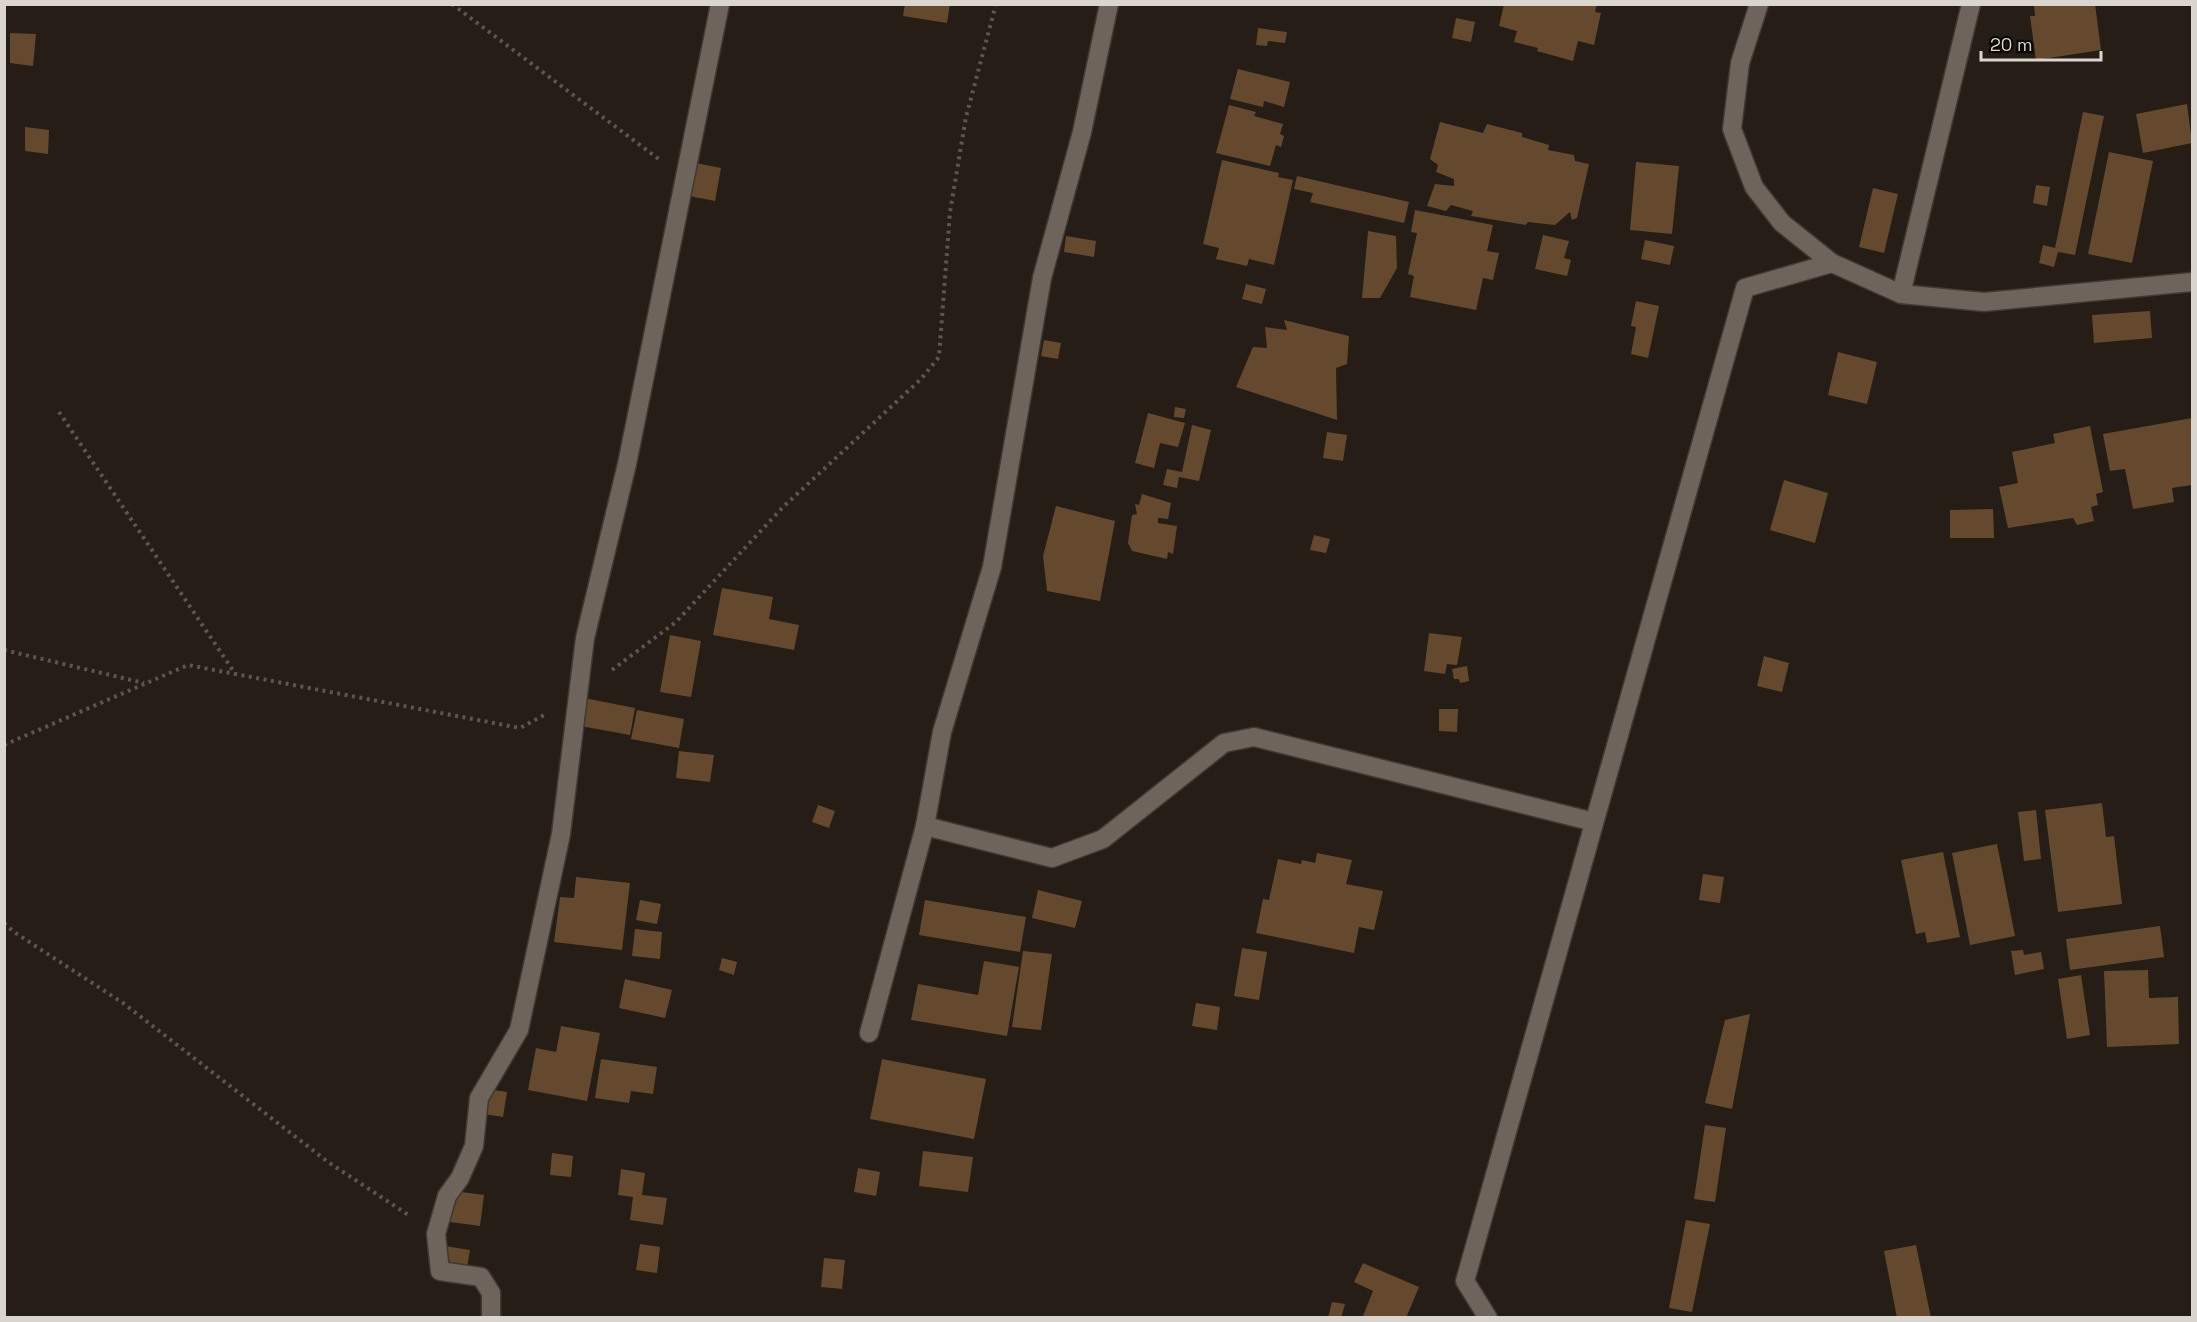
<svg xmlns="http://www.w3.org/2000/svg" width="2197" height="1322" viewBox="0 0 2197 1322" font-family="'Space Grotesk',sans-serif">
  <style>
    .building { fill: #64492f }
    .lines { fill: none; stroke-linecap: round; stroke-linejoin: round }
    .minor-casing { stroke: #3f3834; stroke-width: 21 }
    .path { stroke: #5d564f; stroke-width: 4; stroke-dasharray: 3 4.5; stroke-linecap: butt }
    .minor { stroke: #6e645b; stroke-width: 18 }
  </style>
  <rect width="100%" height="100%" fill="#251d16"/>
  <g class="building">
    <path d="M 905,4 L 950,4 L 947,23 L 903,16 Z"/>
    <path d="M 1504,4 L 1597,4 L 1595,12 L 1601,13 L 1594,45 L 1578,41 L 1573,61 L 1537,51 L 1538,48 L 1514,42 L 1517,31 L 1499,26 Z"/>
    <path d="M 2034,4 L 2095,4 L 2101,50 L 2036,60 L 2030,16 L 2035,16 Z"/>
    <path d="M 1456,18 L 1475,22 L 1471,42 L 1452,38 Z"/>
    <path d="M 1258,28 L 1287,32 L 1285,43 L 1268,41 L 1267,46 L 1256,45 Z"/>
    <path d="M 10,33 L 36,34 L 33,66 L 10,63 Z"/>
    <path d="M 1238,69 L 1290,82 L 1284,107 L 1264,101 L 1263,107 L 1230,99 Z"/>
    <path d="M 2187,104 L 2192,143 L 2143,153 L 2136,114 Z"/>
    <path d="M 1229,105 L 1256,112 L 1254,116 L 1283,124 L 1280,134 L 1284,136 L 1281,147 L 1276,145 L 1270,166 L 1216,153 Z"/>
    <path d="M 2083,112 L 2104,116 L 2075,255 L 2058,252 L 2054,267 L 2039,263 L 2043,245 L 2055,248 Z"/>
    <path d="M 1440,122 L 1483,133 L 1487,124 L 1522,133 L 1522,137 L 1549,145 L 1548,150 L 1574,155 L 1575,161 L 1589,164 L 1577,218 L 1572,220 L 1570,212 L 1555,225 L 1528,222 L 1526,225 L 1471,216 L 1473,211 L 1451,205 L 1446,211 L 1427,206 L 1435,184 L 1454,186 L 1454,179 L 1436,172 L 1438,165 L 1430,159 Z"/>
    <path d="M 25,127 L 49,130 L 48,154 L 25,151 Z"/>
    <path d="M 2109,152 L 2153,161 L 2132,263 L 2088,254 Z"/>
    <path d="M 1222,160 L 1279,173 L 1278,177 L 1293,180 L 1274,265 L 1249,259 L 1247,266 L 1216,259 L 1219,248 L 1203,244 Z"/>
    <path d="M 1636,162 L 1679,166 L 1672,234 L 1630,230 Z"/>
    <path d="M 696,163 L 721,168 L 715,201 L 689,196 Z"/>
    <path d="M 1297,176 L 1409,202 L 1404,223 L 1310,202 L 1313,193 L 1294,189 Z"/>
    <path d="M 2036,185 L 2050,187 L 2047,206 L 2033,203 Z"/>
    <path d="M 1873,188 L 1898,194 L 1884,253 L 1859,247 Z"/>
    <path d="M 1415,210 L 1493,225 L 1487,251 L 1499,253 L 1493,280 L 1483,278 L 1476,310 L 1410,297 L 1414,276 L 1408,274 L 1417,233 L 1411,232 Z"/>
    <path d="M 1368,231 L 1396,236 L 1397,268 L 1380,298 L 1362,298 Z"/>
    <path d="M 1543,235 L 1569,241 L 1564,258 L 1571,260 L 1567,276 L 1535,269 Z"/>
    <path d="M 1066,236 L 1096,241 L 1094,257 L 1064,252 Z"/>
    <path d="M 1645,240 L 1674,246 L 1670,265 L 1641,259 Z"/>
    <path d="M 1246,284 L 1266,289 L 1262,304 L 1242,299 Z"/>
    <path d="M 1636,301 L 1659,306 L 1648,358 L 1631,354 L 1636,327 L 1631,326 Z"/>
    <path d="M 2150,311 L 2152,338 L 2094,343 L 2092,315 Z"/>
    <path d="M 1284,320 L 1349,336 L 1347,364 L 1336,368 L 1337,420 L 1236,387 L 1253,347 L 1267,348 L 1265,327 L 1287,330 Z"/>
    <path d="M 1044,340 L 1061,343 L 1058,359 L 1041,356 Z"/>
    <path d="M 1838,352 L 1877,362 L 1867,404 L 1828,395 Z"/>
    <path d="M 1175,407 L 1186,409 L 1184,418 L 1174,417 Z"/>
    <path d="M 1148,413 L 1185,423 L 1178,447 L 1160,443 L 1154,468 L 1135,463 Z"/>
    <path d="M 2192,418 L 2192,485 L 2172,488 L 2174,502 L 2133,509 L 2125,469 L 2110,471 L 2103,434 Z"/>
    <path d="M 1192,425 L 1211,430 L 1199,481 L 1179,477 L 1177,488 L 1163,485 L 1167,469 L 1182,472 Z"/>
    <path d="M 2090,426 L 2103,492 L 2096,494 L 2098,505 L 2091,507 L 2094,521 L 2077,525 L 2073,518 L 2008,528 L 1999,487 L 2018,483 L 2012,452 L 2055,443 L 2053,434 Z"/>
    <path d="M 1327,432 L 1347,435 L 1343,461 L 1323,458 Z"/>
    <path d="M 1784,480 L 1828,493 L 1815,543 L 1770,530 Z"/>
    <path d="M 1142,494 L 1171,503 L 1168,519 L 1158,518 L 1158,523 L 1177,526 L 1173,554 L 1168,552 L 1167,559 L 1132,551 L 1128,543 L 1132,515 L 1137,514 L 1135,504 L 1139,505 Z"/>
    <path d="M 1056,506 L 1115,521 L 1100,601 L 1047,591 L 1043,556 Z"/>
    <path d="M 1993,509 L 1994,538 L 1950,538 L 1950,510 Z"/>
    <path d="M 1314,535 L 1330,539 L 1326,553 L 1310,550 Z"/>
    <path d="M 722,588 L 773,597 L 769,619 L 799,625 L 794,650 L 713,635 Z"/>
    <path d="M 1429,633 L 1462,637 L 1457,665 L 1447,664 L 1445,674 L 1424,671 Z"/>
    <path d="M 670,635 L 701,641 L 691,697 L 660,692 Z"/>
    <path d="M 1764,656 L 1789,663 L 1782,692 L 1757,686 Z"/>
    <path d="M 1467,666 L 1469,681 L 1460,683 L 1459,679 L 1454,679 L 1452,669 Z"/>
    <path d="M 579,697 L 635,708 L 630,735 L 575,725 Z"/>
    <path d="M 1439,709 L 1458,709 L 1457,732 L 1439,731 Z"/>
    <path d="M 637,710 L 684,719 L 679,748 L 631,739 Z"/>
    <path d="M 679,751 L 714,755 L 710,782 L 676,778 Z"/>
    <path d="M 2102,803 L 2106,837 L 2114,836 L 2122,904 L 2058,912 L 2045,810 Z"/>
    <path d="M 818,805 L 835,811 L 829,828 L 812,822 Z"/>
    <path d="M 2036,810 L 2041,859 L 2024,861 L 2018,812 Z"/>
    <path d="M 1997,844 L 2015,936 L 1970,945 L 1952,853 Z"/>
    <path d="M 1943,852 L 1960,937 L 1927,943 L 1925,932 L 1916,934 L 1901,860 Z"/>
    <path d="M 1317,853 L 1352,860 L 1346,884 L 1383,891 L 1374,930 L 1359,927 L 1354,953 L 1256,933 L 1263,899 L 1269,900 L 1278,859 L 1301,864 L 1302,860 L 1315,863 Z"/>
    <path d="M 1703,874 L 1724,877 L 1720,903 L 1699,900 Z"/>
    <path d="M 576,877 L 630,883 L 622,950 L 554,942 L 560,897 L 574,898 Z"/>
    <path d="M 1038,890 L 1082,901 L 1075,928 L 1032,918 Z"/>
    <path d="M 640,900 L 661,904 L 657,924 L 636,920 Z"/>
    <path d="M 925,900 L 1026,917 L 1020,952 L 919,935 Z"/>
    <path d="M 2160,926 L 2164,957 L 2070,970 L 2066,939 Z"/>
    <path d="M 635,929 L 662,932 L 660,959 L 632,956 Z"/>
    <path d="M 1242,948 L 1267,952 L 1259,1000 L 1234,996 Z"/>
    <path d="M 2023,950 L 2024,955 L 2041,952 L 2044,969 L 2015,975 L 2011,951 Z"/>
    <path d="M 1023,951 L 1052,954 L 1041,1030 L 1012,1027 Z"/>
    <path d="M 722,958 L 737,962 L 734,975 L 719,970 Z"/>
    <path d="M 984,961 L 1019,967 L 1007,1036 L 911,1020 L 918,984 L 978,995 Z"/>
    <path d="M 2148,970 L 2149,998 L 2178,997 L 2179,1044 L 2107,1047 L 2104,971 Z"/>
    <path d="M 2081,975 L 2090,1035 L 2067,1039 L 2058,979 Z"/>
    <path d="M 625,979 L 672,990 L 665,1018 L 619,1008 Z"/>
    <path d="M 1196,1003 L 1220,1007 L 1217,1030 L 1192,1026 Z"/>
    <path d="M 1750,1014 L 1732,1109 L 1705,1103 L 1725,1020 Z"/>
    <path d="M 561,1026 L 600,1033 L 587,1101 L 528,1090 L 536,1048 L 556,1052 Z"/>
    <path d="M 601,1059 L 657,1067 L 653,1094 L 631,1091 L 629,1103 L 595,1098 Z"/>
    <path d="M 882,1059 L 986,1079 L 974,1139 L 870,1119 Z"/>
    <path d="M 488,1089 L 507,1092 L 503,1117 L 484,1114 Z"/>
    <path d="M 1705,1125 L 1726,1128 L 1715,1202 L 1694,1199 Z"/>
    <path d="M 923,1151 L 973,1157 L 968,1192 L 919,1186 Z"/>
    <path d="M 552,1153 L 573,1156 L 571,1177 L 550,1175 Z"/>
    <path d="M 858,1168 L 880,1172 L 876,1196 L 854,1192 Z"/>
    <path d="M 621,1169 L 645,1173 L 642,1195 L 667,1198 L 663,1225 L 630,1220 L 633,1197 L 618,1195 Z"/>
    <path d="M 454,1191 L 484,1195 L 480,1226 L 450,1222 Z"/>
    <path d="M 1686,1220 L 1710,1224 L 1692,1312 L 1669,1308 Z"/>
    <path d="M 640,1244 L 660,1247 L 657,1273 L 636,1270 Z"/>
    <path d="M 1916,1245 L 1931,1318 L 1897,1318 L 1884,1251 Z"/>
    <path d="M 445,1246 L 470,1250 L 466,1273 L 441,1270 Z"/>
    <path d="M 824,1258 L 845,1260 L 842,1289 L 821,1287 Z"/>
    <path d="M 1363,1263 L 1419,1287 L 1406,1318 L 1363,1316 L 1373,1291 L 1354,1282 Z"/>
    <path d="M 1332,1302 L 1345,1304 L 1341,1318 L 1328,1318 Z"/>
  </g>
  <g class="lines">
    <g class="minor-casing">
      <g id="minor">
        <path d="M 1759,4 L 1740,63 L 1732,129 L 1754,187 L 1782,223 L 1832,263 L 1901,294 L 1984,302 L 2192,282"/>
        <path d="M 1901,294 L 1971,4"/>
        <path d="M 925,826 L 1052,858 L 1103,839 L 1224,743 L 1254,737 L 1594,822"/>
        <path d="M 869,1033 L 925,826 L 942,732 L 992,567 L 1042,278 L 1082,132 L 1109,4"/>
        <path d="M 491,1318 L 491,1293 L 481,1277 L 440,1271 L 436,1234 L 447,1196 L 460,1178 L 474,1146 L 479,1098 L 519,1030 L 561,834 L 585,638 L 627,464 L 720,4"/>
        <path d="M 1488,1318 L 1465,1281 L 1745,288 L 1832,263"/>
      </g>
    </g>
    <g class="path">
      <path d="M 452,4 L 660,160"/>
      <path d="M 59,412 L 236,675"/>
      <path d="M 4,650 L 144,683"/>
      <path d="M 612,670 L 676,622 L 782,508 L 921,379 L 939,357 L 950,212 L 966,117 L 996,4"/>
      <path d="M 4,745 L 188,665 L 520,728 L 546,714"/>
      <path d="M 4,923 L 14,932 L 123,1003 L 328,1162 L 410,1216"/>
    </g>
    <use href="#minor" class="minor"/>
  </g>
  <rect width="2197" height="1322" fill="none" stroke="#dbd5d0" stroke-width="12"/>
  <path d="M1981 51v9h120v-9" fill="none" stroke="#dbd5d0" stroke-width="3"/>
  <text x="1990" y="51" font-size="18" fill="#dbd5d0" stroke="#0b0806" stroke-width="4.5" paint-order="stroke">20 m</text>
</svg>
